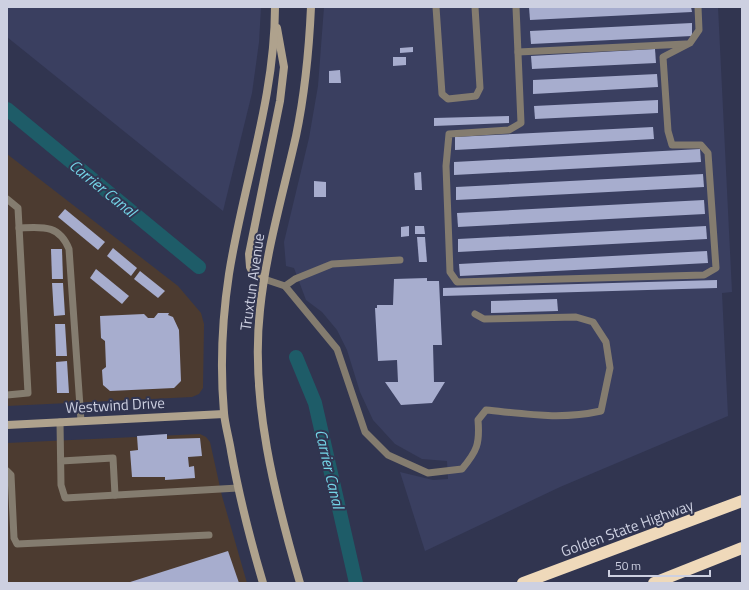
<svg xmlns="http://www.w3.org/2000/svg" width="749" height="590" viewBox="0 0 749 590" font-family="'Titillium Web',sans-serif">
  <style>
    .commercial { fill: #4c3b30 }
    .built { fill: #3a3f60 }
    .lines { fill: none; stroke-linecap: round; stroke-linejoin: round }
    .canal { stroke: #1e5c68; stroke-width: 14 }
    .building { fill: #a7adce }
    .lane { stroke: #847c6f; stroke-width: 7 }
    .secondary { stroke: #afa28d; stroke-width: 8 }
    .highway { stroke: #efd9ba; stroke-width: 12 }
    .labels { text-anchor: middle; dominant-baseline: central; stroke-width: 4; stroke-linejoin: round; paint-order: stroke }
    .street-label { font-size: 15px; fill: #cdd0e1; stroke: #313550 }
    .water-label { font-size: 16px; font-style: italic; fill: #74d4e7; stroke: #313550 }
  </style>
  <rect width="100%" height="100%" fill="#313550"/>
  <g class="commercial">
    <path d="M 7,154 L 178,286 L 201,313 L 204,324 L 203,388 L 199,394 L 192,397 L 7,406 Z"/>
    <path d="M 200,434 L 206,437 L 210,442 L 222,496 L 247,583 L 7,583 L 7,443 Z"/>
  </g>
  <g class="built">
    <path d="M 7,7 L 261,7 L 259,42 L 252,93 L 223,211 L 7,37 Z"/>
    <path d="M 324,7 L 718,7 L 732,292 L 722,293 L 728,416 L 560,487 L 425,551 L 400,472 L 433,480 L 448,479 L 447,461 L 422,459 L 395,444 L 373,420 L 360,392 L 347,350 L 337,330 L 322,312 L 306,300 L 294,268 L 286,266 L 284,242 L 309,138 L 318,86 Z"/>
  </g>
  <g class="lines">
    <g class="canal">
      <path d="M 7,109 L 199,267"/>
      <path d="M 296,357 L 315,403 L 356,583"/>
    </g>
  </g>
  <g class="building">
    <path d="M 529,7 L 691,7 L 692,12 L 530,20 Z"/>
    <path d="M 692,23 L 692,36 L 531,44 L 530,31 Z"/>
    <path d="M 413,47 L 413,52 L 400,53 L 400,48 Z"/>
    <path d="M 655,49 L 656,63 L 532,69 L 531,56 Z"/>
    <path d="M 393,57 L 406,57 L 406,65 L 393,66 Z"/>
    <path d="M 340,70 L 341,83 L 329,83 L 329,71 Z"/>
    <path d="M 657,74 L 658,87 L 533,94 L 533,80 Z"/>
    <path d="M 658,100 L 658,113 L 535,119 L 534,106 Z"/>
    <path d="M 509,116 L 509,123 L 434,126 L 434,118 Z"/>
    <path d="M 653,127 L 654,139 L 455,150 L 455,137 Z"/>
    <path d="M 700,149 L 701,162 L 454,175 L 454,162 Z"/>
    <path d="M 421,172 L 422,190 L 415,190 L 414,173 Z"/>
    <path d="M 703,174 L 704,187 L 456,200 L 456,187 Z"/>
    <path d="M 314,181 L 326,182 L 326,197 L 314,197 Z"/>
    <path d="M 704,200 L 705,214 L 458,227 L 457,213 Z"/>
    <path d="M 65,209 L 105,242 L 98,250 L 58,217 Z"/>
    <path d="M 409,226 L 409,236 L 401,237 L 401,227 Z"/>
    <path d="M 415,226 L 424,226 L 425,234 L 415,234 Z"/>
    <path d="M 706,226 L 707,239 L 458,252 L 458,239 Z"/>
    <path d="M 417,237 L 425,237 L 427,262 L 419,262 Z"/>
    <path d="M 113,248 L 137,268 L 131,276 L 107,256 Z"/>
    <path d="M 51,249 L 62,249 L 63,279 L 52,279 Z"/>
    <path d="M 707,251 L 708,263 L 460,276 L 459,264 Z"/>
    <path d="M 96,269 L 129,296 L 122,304 L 90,278 Z"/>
    <path d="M 140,271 L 165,291 L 158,298 L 134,279 Z"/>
    <path d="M 427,278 L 427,281 L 439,281 L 442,345 L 433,345 L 434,382 L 445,382 L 432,403 L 401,405 L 385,382 L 398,382 L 397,360 L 378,361 L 375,308 L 377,308 L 377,305 L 393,305 L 394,279 Z"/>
    <path d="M 717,280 L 717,288 L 443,296 L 443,288 Z"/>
    <path d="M 52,283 L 63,283 L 65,315 L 54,316 Z"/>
    <path d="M 557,299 L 558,311 L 491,313 L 491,301 Z"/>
    <path d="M 158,313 L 169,313 L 168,315 L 173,317 L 179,330 L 181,381 L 174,388 L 110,391 L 103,385 L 102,370 L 106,367 L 105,341 L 101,338 L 100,316 L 144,314 L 148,318 L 154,318 Z"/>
    <path d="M 55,324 L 65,324 L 67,356 L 56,356 Z"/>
    <path d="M 67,361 L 69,393 L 57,393 L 56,362 Z"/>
    <path d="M 167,434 L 167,439 L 200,438 L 202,456 L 188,457 L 189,467 L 194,466 L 195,478 L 165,480 L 165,477 L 132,477 L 130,451 L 138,450 L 137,436 Z"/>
    <path d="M 228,551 L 239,583 L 127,583 Z"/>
  </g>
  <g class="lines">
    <g class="lane">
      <path d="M 436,7 L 442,94 L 448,99 L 476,96 L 480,88 L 475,7"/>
      <path d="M 516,7 L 521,123 L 509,130 L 449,134 L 446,166 L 450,272 L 457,282 L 704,275 L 716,268 L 708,153 L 701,145 L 672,145 L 668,131 L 663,57 L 690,43 L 699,30 L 698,7"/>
      <path d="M 518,52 L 686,44"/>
      <path d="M 7,199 L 18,208 L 28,393 L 7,395"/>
      <path d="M 19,228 C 42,227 59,224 69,249 L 81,421"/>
      <path d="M 264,279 L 285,286 L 337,349 L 365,432 L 388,455 L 428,473 L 462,469 C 477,451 480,444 478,420 L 486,410 C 527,414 560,420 601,411 L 610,368 L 606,342 L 593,322 L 576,317 L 484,319 L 475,314"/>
      <path d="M 285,286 L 295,279 L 332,264 L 400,260"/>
      <path d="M 60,422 L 61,485 L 65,498 L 238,488"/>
      <path d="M 61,461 L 113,458 L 115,495"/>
      <path d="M 7,471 L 11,475 L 14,538 L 17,544 L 209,535"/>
    </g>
    <g class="secondary">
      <path d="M 264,279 L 253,273 L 250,267 L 249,254 L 280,101 L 284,67 L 277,28"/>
      <path d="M 7,425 L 224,414"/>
      <path d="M 263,583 C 250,539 239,496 231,451 C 229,438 225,425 224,413 C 220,367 222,320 229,274 C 243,185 275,98 275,7"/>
      <path d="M 300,583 C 275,497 250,400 260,310 C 266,251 283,194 296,136 C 305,93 309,51 311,7"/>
    </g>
    <g class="highway">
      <path d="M 523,583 L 742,501"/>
      <path d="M 654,583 L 742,548"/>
    </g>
  </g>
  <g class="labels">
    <g class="street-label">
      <text transform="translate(252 282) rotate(-82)">Truxtun Avenue</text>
      <text transform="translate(115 405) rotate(-3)">Westwind Drive</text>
      <text transform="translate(627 528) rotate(-20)">Golden State Highway</text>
    </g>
    <g class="water-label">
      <text transform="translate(103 188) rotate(39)">Carrier Canal</text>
      <text transform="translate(330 469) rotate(77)">Carrier Canal</text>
    </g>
  </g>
  <rect width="749" height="590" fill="none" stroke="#cdd0e1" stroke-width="16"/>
  <path d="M609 570v6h101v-6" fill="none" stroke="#cdd0e1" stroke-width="2"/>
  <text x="615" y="570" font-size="12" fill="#cdd0e1" stroke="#313550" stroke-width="3" paint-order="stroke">50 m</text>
</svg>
